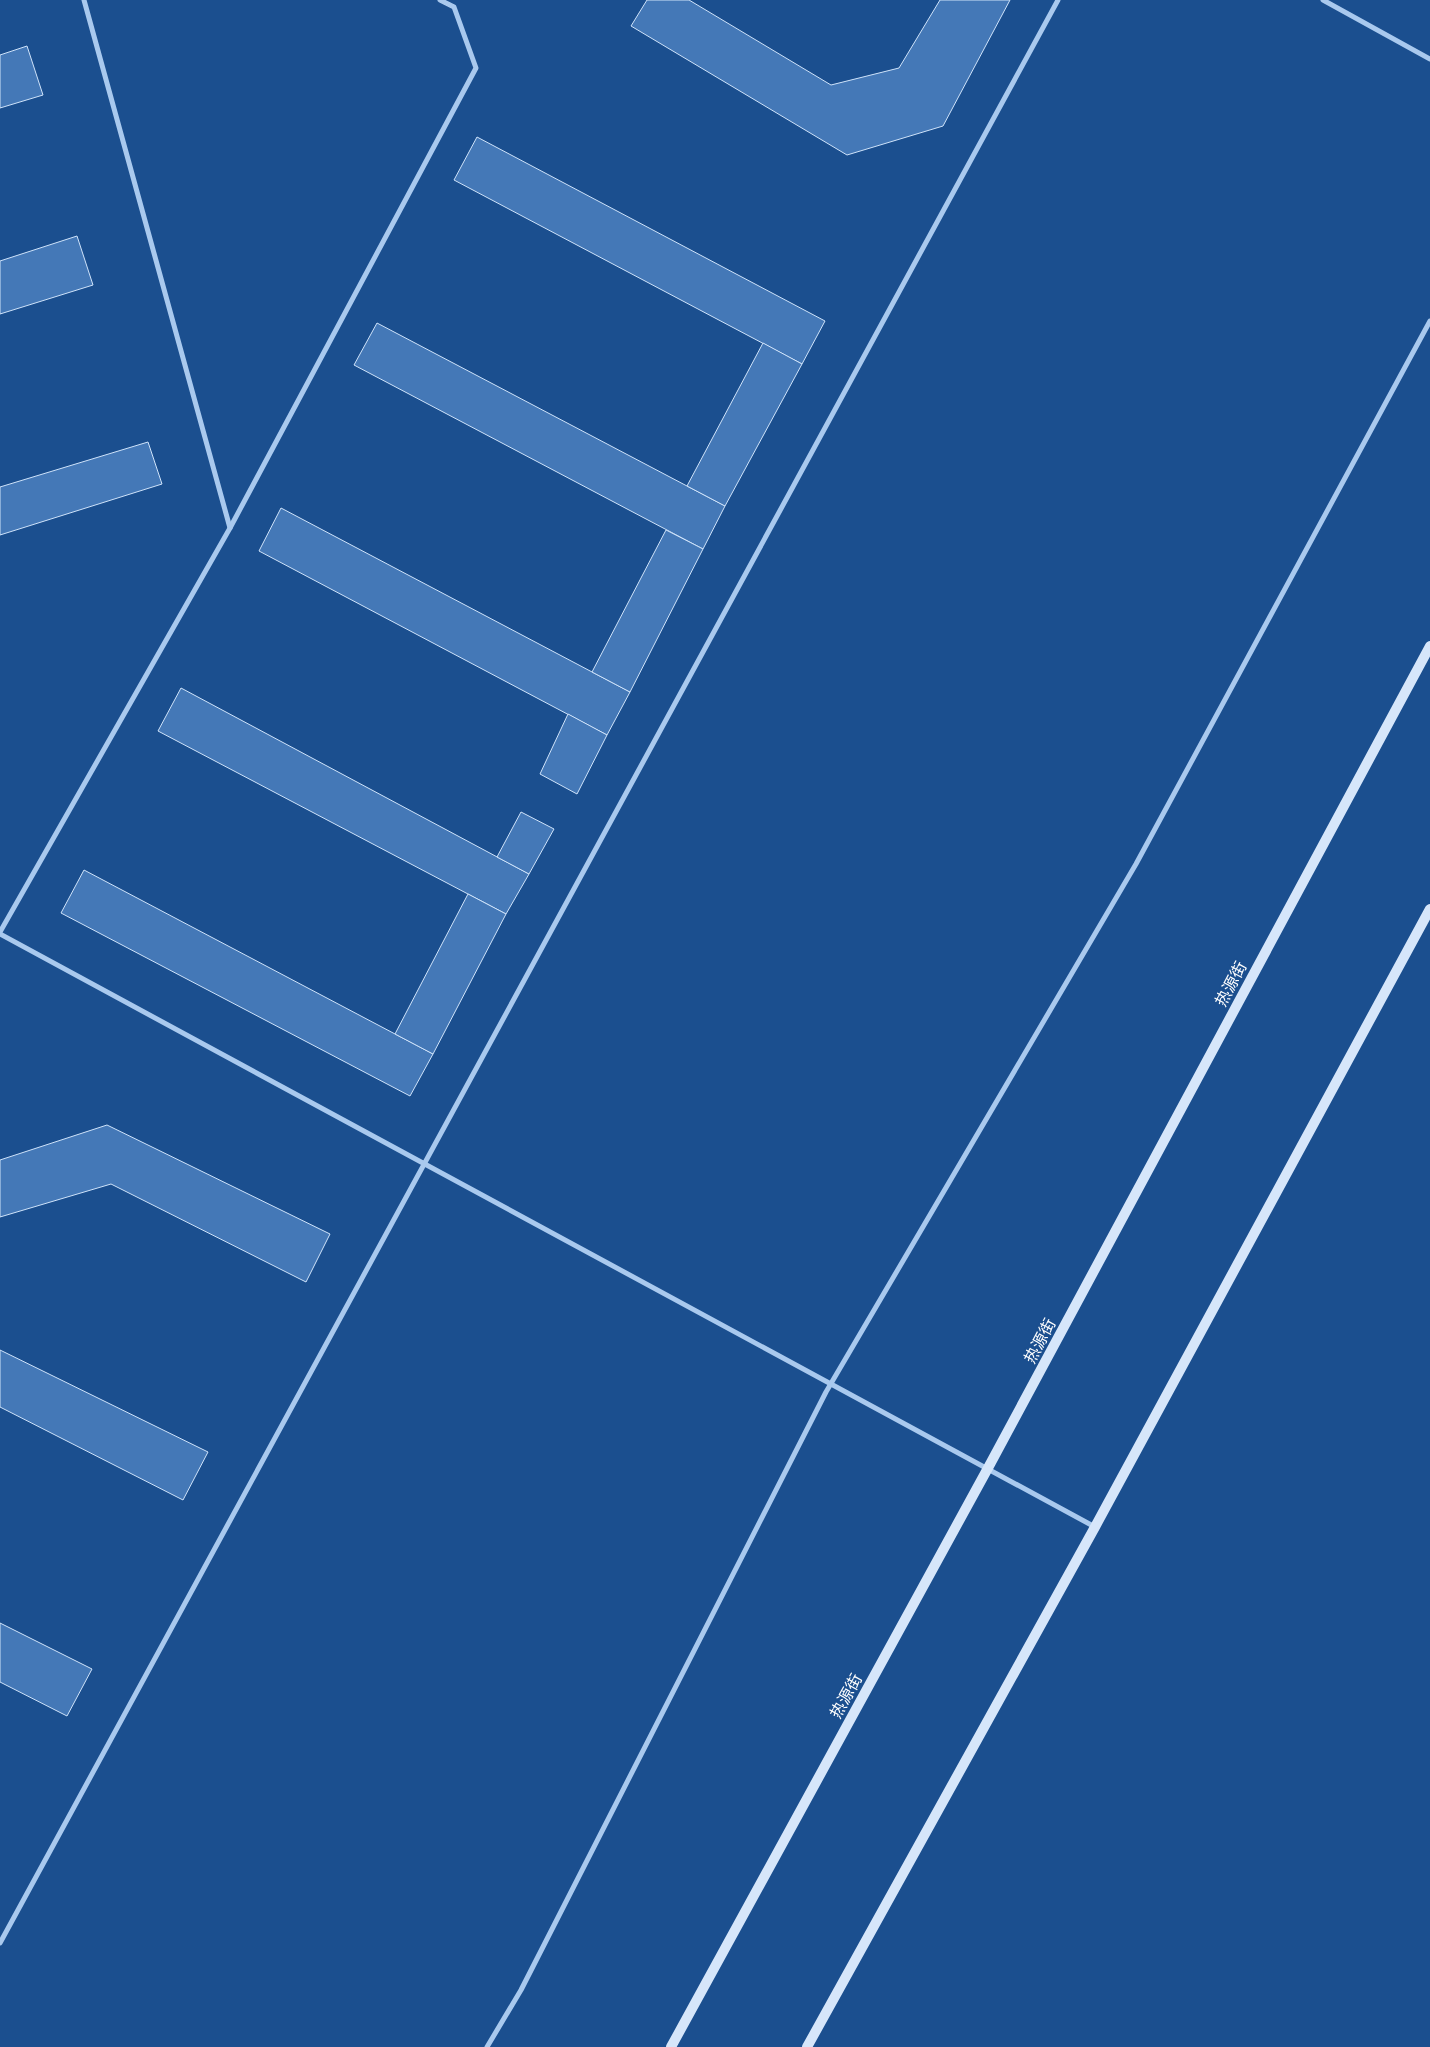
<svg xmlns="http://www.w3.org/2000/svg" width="1430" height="2047" viewBox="0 0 1430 2047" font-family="'Public Sans','Noto Sans SC',sans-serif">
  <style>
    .building { fill: #4478b7; stroke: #cfe3fa }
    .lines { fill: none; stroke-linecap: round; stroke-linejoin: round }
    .minor { stroke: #a9c9ee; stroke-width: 5 }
    .secondary { stroke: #d6e6fa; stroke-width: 10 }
    .labels { text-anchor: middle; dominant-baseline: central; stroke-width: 4; stroke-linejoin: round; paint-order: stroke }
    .street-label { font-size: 16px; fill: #fff; stroke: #1b4f8f }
  </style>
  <rect width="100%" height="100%" fill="#1b4f8f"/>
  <g class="building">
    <path d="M 647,0 L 689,0 L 831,85 L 899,68 L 940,0 L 1010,0 L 943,126 L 847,155 L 631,26 Z"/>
    <path d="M 27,46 L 43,95 L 0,108 L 0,55 Z"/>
    <path d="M 477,137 L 825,321 L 802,364 L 454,180 Z"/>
    <path d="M 77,236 L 93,285 L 0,314 L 0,261 Z"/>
    <path d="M 377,323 L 725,506 L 703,549 L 354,365 Z"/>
    <path d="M 763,343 L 802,364 L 725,506 L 687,486 Z"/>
    <path d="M 148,442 L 162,484 L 0,535 L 0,487 Z"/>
    <path d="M 281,508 L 630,692 L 607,735 L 259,551 Z"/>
    <path d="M 666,530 L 703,549 L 630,692 L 592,672 Z"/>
    <path d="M 181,688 L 529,874 L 506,914 L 158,731 Z"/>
    <path d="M 568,714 L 607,735 L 577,794 L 540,774 Z"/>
    <path d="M 521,812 L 554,829 L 529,874 L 497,857 Z"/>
    <path d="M 84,870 L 433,1054 L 410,1096 L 61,913 Z"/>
    <path d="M 468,894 L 506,914 L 433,1054 L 395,1034 Z"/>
    <path d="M 107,1125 L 330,1234 L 306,1282 L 111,1184 L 0,1217 L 0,1160 Z"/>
    <path d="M 0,1350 L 208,1452 L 183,1500 L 0,1407 Z"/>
    <path d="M 0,1623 L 92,1669 L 67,1716 L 0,1682 Z"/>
  </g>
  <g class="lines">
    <g class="minor">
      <path d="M 84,0 L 230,528"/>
      <path d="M 1323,0 L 1430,59"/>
      <path d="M 0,932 L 230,528 L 476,68 L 454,7 L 440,0"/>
      <path d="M 0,934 L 1095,1527"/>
      <path d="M 0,1943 L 1058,0"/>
      <path d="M 487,2047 L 521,1990 L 826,1392 L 1136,864 L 1430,321"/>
    </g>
    <g class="secondary">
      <path d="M 671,2047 L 988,1468 L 1430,646"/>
      <path d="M 807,2047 L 1095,1527 L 1430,909"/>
    </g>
  </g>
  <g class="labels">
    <g class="street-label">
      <text transform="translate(1231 984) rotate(-62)">热源街</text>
      <text transform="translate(1040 1341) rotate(-62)">热源街</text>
      <text transform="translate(846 1696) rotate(-61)">热源街</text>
    </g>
  </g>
</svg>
